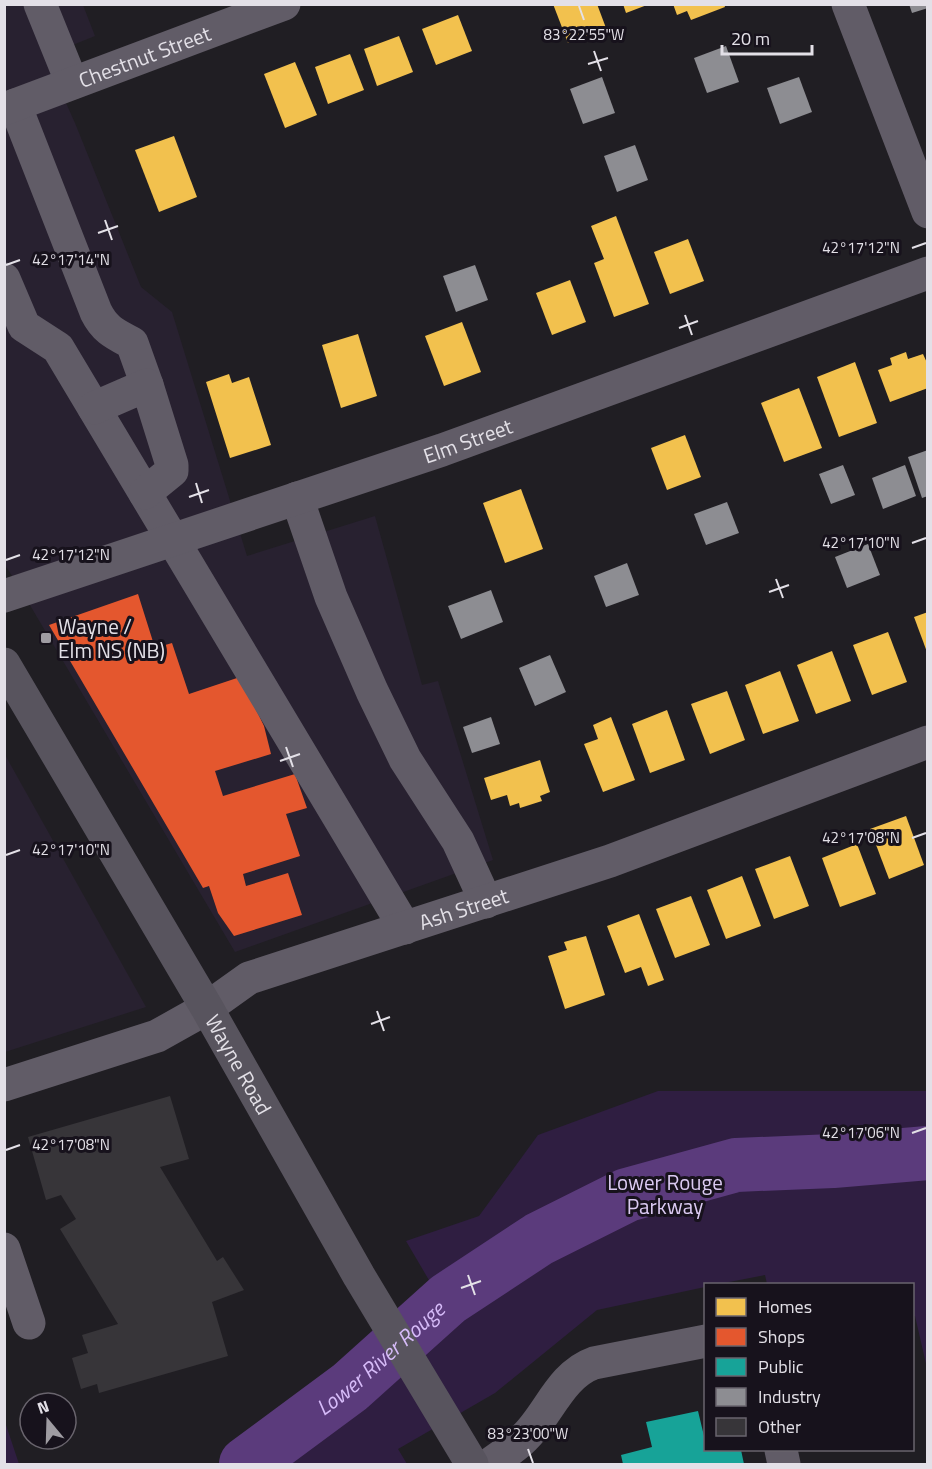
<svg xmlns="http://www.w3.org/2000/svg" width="932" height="1469" viewBox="0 0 932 1469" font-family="'Titillium Web',sans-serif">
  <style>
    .built { fill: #282130 }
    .green { fill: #2f1e41 }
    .homes { fill: #f2c14e }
    .shops { fill: #e4572e }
    .public { fill: #17a398 }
    .industry { fill: #8d8d92 }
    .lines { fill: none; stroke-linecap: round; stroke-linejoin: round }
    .river { stroke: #5b3b7c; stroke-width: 54 }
    .building { fill: #373539 }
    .minor { stroke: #615c67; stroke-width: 33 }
    .major { stroke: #58545e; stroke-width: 33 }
    .ticks { fill: none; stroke: #e3e0e7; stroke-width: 2 }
    .poi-dot { fill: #9f9ca2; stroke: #17121c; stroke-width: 2 }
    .labels { text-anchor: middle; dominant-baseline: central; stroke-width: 6; stroke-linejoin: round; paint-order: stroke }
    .street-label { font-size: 21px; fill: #e3e0e7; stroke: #17121c }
    .poi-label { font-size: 21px; fill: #e3e0e7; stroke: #17121c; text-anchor: start }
    .park-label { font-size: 21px; fill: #dbcaf2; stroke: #17121c }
    .water-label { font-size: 22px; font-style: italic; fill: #d6bbf8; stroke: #17121c }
    .ticks-label { font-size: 15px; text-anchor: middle; fill: #e3e0e7; stroke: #17121c; stroke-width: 6; stroke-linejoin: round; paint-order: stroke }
  </style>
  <rect width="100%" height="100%" fill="#201e23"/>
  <g class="built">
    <path d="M 4,5 L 83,5 L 95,36 L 45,56 L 75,123 L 141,287 L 172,312 L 247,556 L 375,516 L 422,685 L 438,681 L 493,860 L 235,952 L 21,590 L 5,565 Z"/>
    <path d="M 4,753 L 146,1007 L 5,1052 L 4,1052 Z"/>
  </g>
  <g class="green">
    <path d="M 658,1091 L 927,1091 L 927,1368 L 915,1316 L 913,1316 L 912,1284 L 767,1284 L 765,1275 L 719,1284 L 706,1284 L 705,1287 L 597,1310 L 495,1393 L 398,1449 L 407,1464 L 246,1464 L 350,1387 L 443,1304 L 406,1241 L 479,1216 L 538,1135 Z"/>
    <path d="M 4,1422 L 5,1422 L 19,1464 L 5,1464 Z"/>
  </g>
  <g class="homes">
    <path d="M 553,4 L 597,4 L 606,28 L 568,43 Z"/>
    <path d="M 623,4 L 647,4 L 647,5 L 626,13 Z"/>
    <path d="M 673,4 L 724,4 L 725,7 L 691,20 L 687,11 L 677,15 Z"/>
    <path d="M 458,15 L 472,51 L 436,65 L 422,29 Z"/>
    <path d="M 399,36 L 413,72 L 377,86 L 364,49 Z"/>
    <path d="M 350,54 L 364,90 L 328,104 L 315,67 Z"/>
    <path d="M 295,62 L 317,115 L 285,128 L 264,74 Z"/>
    <path d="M 174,136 L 197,197 L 159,212 L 135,150 Z"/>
    <path d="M 616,216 L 649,304 L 614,317 L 594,263 L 604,259 L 591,226 Z"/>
    <path d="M 688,239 L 704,281 L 670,294 L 654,252 Z"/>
    <path d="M 570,280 L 586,322 L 552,335 L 536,293 Z"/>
    <path d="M 462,322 L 481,372 L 444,386 L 425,336 Z"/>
    <path d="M 358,334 L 377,396 L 341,408 L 322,345 Z"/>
    <path d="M 906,352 L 908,359 L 923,354 L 928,365 L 928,388 L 890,402 L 878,370 L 892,365 L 890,358 Z"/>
    <path d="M 855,362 L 877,423 L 839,437 L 817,377 Z"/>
    <path d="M 229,374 L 232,383 L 249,377 L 271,445 L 230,458 L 206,382 Z"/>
    <path d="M 799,388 L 822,448 L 784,462 L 761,403 Z"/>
    <path d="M 685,435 L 701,477 L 667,490 L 651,448 Z"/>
    <path d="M 521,489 L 543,549 L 505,563 L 483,503 Z"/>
    <path d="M 928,612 L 928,652 L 927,652 L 914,617 Z"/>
    <path d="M 888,632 L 907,682 L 872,695 L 853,645 Z"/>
    <path d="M 832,651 L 851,701 L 816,714 L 797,665 Z"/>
    <path d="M 780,671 L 799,721 L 763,734 L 745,685 Z"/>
    <path d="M 727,691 L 745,740 L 710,754 L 691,704 Z"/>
    <path d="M 667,710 L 685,760 L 650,773 L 632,724 Z"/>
    <path d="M 611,717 L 635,780 L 603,792 L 584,744 L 598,739 L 593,725 Z"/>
    <path d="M 540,760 L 550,792 L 540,796 L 542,801 L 520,808 L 519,803 L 510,806 L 507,795 L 491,800 L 484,778 Z"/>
    <path d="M 906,816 L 924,865 L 889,879 L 870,829 Z"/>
    <path d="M 857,844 L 876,894 L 840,907 L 822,858 Z"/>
    <path d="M 790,856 L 809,906 L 774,919 L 755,869 Z"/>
    <path d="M 742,876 L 761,926 L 726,939 L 707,890 Z"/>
    <path d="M 691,896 L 710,945 L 675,958 L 656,909 Z"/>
    <path d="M 639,914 L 664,980 L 648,986 L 641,967 L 625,973 L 607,926 Z"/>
    <path d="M 586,936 L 605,995 L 565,1009 L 548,956 L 567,950 L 564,942 Z"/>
  </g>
  <path class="shops" d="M 138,594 L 155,648 L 172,643 L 189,694 L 240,677 L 264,726 L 271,754 L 215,771 L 223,796 L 295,774 L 307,808 L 286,814 L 300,856 L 243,874 L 246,886 L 288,873 L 302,915 L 234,936 L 218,913 L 209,886 L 203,888 L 49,625 Z"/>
  <path class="public" d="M 698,1411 L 704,1436 L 706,1435 L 706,1450 L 741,1450 L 744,1464 L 623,1464 L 621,1455 L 652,1447 L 646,1422 Z"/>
  <g class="industry">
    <path d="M 909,4 L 928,4 L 928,8 L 912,13 Z"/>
    <path d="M 726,46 L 739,82 L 707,93 L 694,58 Z"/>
    <path d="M 602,77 L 615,113 L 583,124 L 570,89 Z"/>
    <path d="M 799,77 L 812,112 L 780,124 L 767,88 Z"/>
    <path d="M 635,145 L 648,180 L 617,192 L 604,156 Z"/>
    <path d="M 475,265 L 488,300 L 456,312 L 443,276 Z"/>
    <path d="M 928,450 L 928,496 L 922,498 L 908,457 Z"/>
    <path d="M 843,465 L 855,495 L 831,504 L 819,474 Z"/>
    <path d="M 905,465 L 916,496 L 883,509 L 872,478 Z"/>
    <path d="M 727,502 L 739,533 L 706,545 L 694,514 Z"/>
    <path d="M 868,544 L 880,575 L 847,588 L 835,557 Z"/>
    <path d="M 627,563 L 639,595 L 606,607 L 594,576 Z"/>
    <path d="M 491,590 L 503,622 L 461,639 L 448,606 Z"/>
    <path d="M 550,655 L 566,692 L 535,706 L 519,668 Z"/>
    <path d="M 491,717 L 500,744 L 472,753 L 463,727 Z"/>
  </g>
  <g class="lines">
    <path class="river" id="s1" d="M 246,1464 L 350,1387 L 448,1299 L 539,1239 L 627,1195 L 736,1165 L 833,1161 L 928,1153"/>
  </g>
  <path class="building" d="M 170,1096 L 189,1159 L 160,1167 L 217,1261 L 223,1257 L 244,1290 L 212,1302 L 228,1356 L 99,1393 L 97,1384 L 81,1389 L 72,1358 L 88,1353 L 82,1335 L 118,1324 L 60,1229 L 76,1219 L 61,1195 L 46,1200 L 28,1137 Z"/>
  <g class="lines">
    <g class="minor">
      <path d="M 40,4 L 72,83"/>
      <path d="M 848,4 L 928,212"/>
      <path d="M 15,105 L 96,312 C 105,330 115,334 132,343 L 147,385"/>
      <path id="s2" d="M 4,109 L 284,4"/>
      <path d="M 4,279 L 24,326 L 58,348 L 405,928"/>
      <path d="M 94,408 L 147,385 L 172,465 L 172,471 L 145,493"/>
      <path d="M 297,498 L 331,597 L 372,691 L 405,759 L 458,841 L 486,902"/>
      <path id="s3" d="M 4,596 L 442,450 L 928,273"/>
      <path id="s4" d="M 4,1085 L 157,1036 L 207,1008 L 249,978 L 610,861 L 928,742"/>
      <path d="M 4,1249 L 29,1323"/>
      <path d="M 781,1450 L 784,1464"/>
      <path d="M 490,1464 C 501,1456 514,1448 524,1438 C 548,1416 560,1375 594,1363 L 706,1341"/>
    </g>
    <path class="major" id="s5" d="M 4,664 L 207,1008 L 359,1276 L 472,1464"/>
  </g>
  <path class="ticks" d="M 579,6 L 584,20M 594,51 L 601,71M 588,64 L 608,58M 105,220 L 112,240M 98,233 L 118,226M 912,248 L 926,243M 6,265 L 20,260M 685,315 L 692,335M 679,328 L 698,321M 196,483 L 202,503M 189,497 L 209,490M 912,543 L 926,538M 6,560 L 20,555M 776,579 L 783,598M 769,592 L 789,585M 286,747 L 293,767M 280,761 L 300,754M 912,838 L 926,833M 6,855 L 20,850M 377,1011 L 384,1031M 371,1024 L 390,1017M 912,1133 L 926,1128M 6,1150 L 20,1145M 468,1275 L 475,1295M 461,1288 L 481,1281M 528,1449 L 533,1463"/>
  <rect class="poi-dot" x="40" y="632" width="12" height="12" rx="3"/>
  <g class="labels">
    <g class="street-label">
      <text stroke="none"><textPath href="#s2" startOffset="150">Chestnut Street</textPath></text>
      <text stroke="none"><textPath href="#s3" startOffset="489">Elm Street</textPath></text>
      <text stroke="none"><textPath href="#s4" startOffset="495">Ash Street</textPath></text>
      <text stroke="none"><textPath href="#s5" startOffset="464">Wayne Road</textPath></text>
    </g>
    <g class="poi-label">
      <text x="58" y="626">Wayne /<tspan x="58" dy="24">Elm NS (NB)</tspan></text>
    </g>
    <g class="park-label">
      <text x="665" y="1182">Lower Rouge<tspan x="665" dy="24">Parkway</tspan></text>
    </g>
    <g class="water-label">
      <text stroke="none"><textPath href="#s1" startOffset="171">Lower River Rouge</textPath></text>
    </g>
  </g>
  <g class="ticks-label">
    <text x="584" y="40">83°22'55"W</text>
    <text x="861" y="253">42°17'12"N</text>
    <text x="71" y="265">42°17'14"N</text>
    <text x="861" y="548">42°17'10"N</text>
    <text x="71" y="560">42°17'12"N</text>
    <text x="861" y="843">42°17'08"N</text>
    <text x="71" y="855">42°17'10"N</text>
    <text x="861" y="1138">42°17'06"N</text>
    <text x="71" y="1150">42°17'08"N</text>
    <text x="528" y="1439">83°23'00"W</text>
  </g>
  <rect width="932" height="1469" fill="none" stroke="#e3e0e7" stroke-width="12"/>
  <rect x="704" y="1283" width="210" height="168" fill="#17121c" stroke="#69646d" stroke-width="1.5"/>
  <rect x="716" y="1298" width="30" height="18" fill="#f2c14e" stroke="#69646d" stroke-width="1.5"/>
  <text x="758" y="1313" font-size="18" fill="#e3e0e7">Homes</text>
  <rect x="716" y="1328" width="30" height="18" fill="#e4572e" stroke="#69646d" stroke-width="1.5"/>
  <text x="758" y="1343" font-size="18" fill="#e3e0e7">Shops</text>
  <rect x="716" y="1358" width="30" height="18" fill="#17a398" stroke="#69646d" stroke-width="1.5"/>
  <text x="758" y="1373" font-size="18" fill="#e3e0e7">Public</text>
  <rect x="716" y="1388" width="30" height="18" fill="#8d8d92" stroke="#69646d" stroke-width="1.5"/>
  <text x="758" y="1403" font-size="18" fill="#e3e0e7">Industry</text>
  <rect x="716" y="1418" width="30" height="18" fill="#373539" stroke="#69646d" stroke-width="1.5"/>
  <text x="758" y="1433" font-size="18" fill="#e3e0e7">Other</text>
  <g transform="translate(48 1421) rotate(341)"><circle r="28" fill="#17121c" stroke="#69646d" stroke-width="1.5"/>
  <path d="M0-4.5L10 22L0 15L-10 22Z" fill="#9f9ca2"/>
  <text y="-9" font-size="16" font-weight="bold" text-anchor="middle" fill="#e3e0e7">N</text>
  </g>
  <path d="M722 45v9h90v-9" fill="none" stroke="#e3e0e7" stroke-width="3"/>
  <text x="731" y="45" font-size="18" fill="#e3e0e7" stroke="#17121c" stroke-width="4.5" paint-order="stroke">20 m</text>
</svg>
